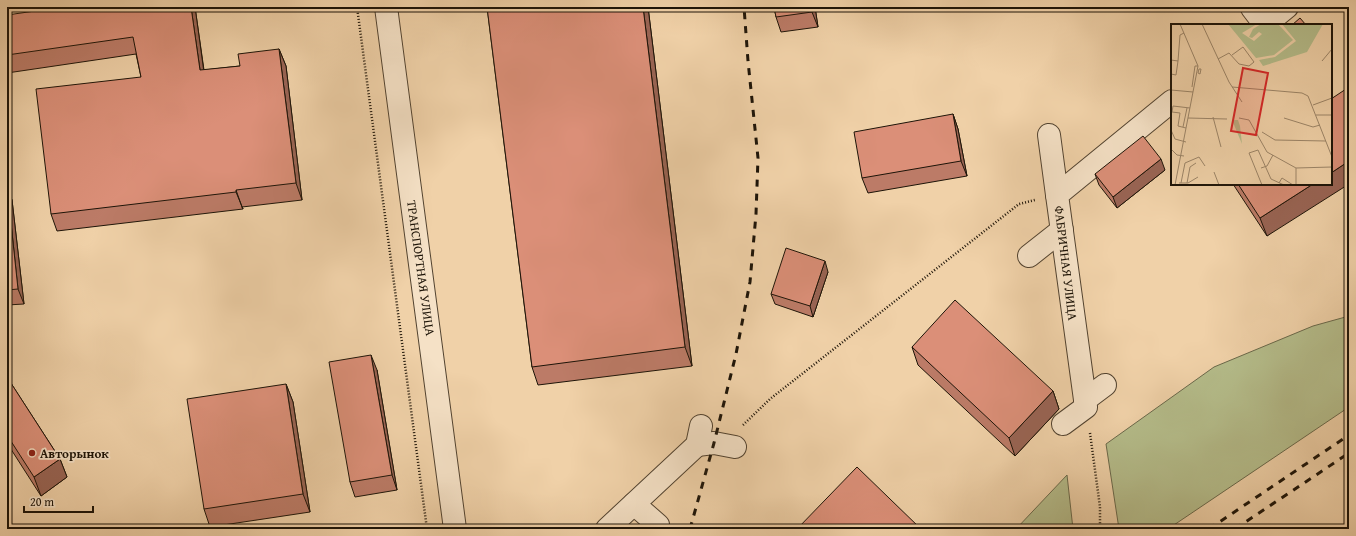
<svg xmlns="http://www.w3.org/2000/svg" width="1356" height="536" viewBox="0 0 1356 536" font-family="'Gentium Book Plus',serif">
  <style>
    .green { fill: #b5bd8b; stroke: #69684a }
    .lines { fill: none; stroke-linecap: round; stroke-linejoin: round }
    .minor-casing { stroke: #524330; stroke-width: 24 }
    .path { stroke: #1d1408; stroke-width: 2.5; stroke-dasharray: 1 2; stroke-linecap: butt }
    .minor { stroke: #f5e1c6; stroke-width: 22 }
    .rail { stroke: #1d1408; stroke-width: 3; stroke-dasharray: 7 7; stroke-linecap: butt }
    .wall { fill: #bc7b67; stroke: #1d1408 }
    .shaded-wall { fill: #996454; stroke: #1d1408 }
    .building { fill: #db8f78; stroke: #1d1408 }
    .poi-dot { fill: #8f2418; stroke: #f5e1c6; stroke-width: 1.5 }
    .labels { text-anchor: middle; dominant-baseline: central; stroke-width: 3.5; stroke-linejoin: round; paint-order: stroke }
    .street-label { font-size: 13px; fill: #1d1408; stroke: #f5e1c6 }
    .poi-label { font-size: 13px; font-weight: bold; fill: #1d1408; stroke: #f5e1c6; text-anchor: start }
    .inset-road { fill: none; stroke: #9c8568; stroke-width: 1 }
    .view { fill: #d62828; fill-opacity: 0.15; stroke: #d62828; stroke-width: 2 }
    .inset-edge { fill: none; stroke: #1d1408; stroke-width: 2 }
  </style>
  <rect width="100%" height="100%" fill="#f0d1a8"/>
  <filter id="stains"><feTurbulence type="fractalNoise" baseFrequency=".005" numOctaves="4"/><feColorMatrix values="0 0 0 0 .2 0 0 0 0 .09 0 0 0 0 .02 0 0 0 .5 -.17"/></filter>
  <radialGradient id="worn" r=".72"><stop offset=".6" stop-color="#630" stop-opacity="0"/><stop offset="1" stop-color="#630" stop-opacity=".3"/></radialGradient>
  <g class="green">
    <path d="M 1349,316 L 1349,407 L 1168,529 L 1119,529 L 1106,444 L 1214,367 L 1313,326 Z"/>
    <path d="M 1067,475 L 1073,529 L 1016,529 Z"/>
  </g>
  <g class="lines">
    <g class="minor-casing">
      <g id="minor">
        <path d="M 386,7 L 455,529"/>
        <path d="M 1252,8 L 1265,25"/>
        <path d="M 1265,25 L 1287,7"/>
        <path d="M 1049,135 L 1057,195"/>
        <path d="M 1029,256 L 1062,230"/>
        <path d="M 1085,400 L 1105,385"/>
        <path d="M 1063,424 L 1086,407 L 1057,195 L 1172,101"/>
        <path d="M 697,445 L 714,443 L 735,447"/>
        <path d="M 634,504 L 658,525 L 657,529"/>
        <path d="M 607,529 L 697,445 L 701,426"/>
      </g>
    </g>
    <g class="path">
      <path d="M 357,7 L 427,529"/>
      <path d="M 743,425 L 770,399 L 1019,204 L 1035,200"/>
      <path d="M 1090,433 L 1100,507 L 1100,529"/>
    </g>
    <use href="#minor" class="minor"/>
    <g class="rail">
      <path d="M 690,529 L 714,443 L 736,354 L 750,282 L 756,214 L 758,158 L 748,61 L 744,7"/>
      <path d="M 1209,529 L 1349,435"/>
      <path d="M 1235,529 L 1349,453"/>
    </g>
  </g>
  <g class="wall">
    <path d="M 195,7 L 204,70 L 240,66 L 279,49 L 286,66 L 302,200 L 242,207 L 243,209 L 57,231 L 51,214 L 141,77 L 136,54 L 7,73 L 7,15 Z"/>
    <path d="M 487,7 L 648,7 L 692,366 L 538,385 L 532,367 Z"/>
    <path d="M 774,7 L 815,7 L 818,27 L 781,32 L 776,17 Z"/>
    <path d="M 953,114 L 958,129 L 967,176 L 868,193 L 862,178 Z"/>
    <path d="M 1165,170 L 1117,208 L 1099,185 L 1095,174 Z"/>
    <path d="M 1233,184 L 1331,184 L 1267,236 Z"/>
    <path d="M 7,185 L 12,200 L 24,304 L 7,305 Z"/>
    <path d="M 828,272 L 813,317 L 775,304 L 771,294 Z"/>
    <path d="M 912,347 L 1053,391 L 1059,409 L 1015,456 L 918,365 Z"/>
    <path d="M 377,370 L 397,490 L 355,497 L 350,482 Z"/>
    <path d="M 7,377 L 60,459 L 67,477 L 41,496 L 7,443 Z"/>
    <path d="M 286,384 L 293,402 L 310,512 L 210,527 L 204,509 Z"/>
  </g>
  <g class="shaded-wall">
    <path d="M 191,7 L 195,7 L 206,87 L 200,70 Z"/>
    <path d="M 643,7 L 648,7 L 692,366 L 685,347 Z"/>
    <path d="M 812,7 L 815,7 L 818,27 L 812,12 Z"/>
    <path d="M 279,49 L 286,66 L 302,200 L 296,183 Z"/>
    <path d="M 953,114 L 958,129 L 967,176 L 961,161 Z"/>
    <path d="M 1161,159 L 1165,170 L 1117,208 L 1113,197 Z"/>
    <path d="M 1349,161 L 1349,184 L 1267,236 L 1260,218 L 1313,184 L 1331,184 L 1331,173 Z"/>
    <path d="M 7,185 L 12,200 L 24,304 L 18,289 Z"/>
    <path d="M 236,190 L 242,207 L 243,209 L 236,192 Z"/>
    <path d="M 825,261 L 828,272 L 813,317 L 810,306 Z"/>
    <path d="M 371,355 L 377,370 L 397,490 L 392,475 Z"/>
    <path d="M 286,384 L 293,402 L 310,512 L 303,494 Z"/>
    <path d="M 1053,391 L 1059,409 L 1015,456 L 1009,438 Z"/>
    <path d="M 60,459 L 67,477 L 41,496 L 34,477 Z"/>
  </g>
  <g class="building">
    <path d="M 63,7 L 191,7 L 200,70 L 240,66 L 238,54 L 279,49 L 296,183 L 236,190 L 236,192 L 51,214 L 36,89 L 141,77 L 133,37 L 7,55 L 7,15 Z"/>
    <path d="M 487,7 L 643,7 L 685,347 L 532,367 Z"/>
    <path d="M 774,7 L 812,7 L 812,12 L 776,17 Z"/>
    <path d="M 1300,18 L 1306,25 L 1292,25 Z"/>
    <path d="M 1349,87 L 1349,161 L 1331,173 L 1331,99 Z"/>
    <path d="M 953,114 L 961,161 L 862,178 L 854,132 Z"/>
    <path d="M 1143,136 L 1161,159 L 1113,197 L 1095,174 Z"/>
    <path d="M 1238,184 L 1313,184 L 1260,218 Z"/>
    <path d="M 7,186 L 18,289 L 7,290 Z"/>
    <path d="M 786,248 L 825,261 L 810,306 L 771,294 Z"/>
    <path d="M 955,300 L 1053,391 L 1009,438 L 912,347 Z"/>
    <path d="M 371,355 L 392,475 L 350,482 L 329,362 Z"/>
    <path d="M 7,377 L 60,459 L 34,477 L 7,435 Z"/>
    <path d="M 286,384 L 303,494 L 204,509 L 187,399 Z"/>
    <path d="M 857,467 L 921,529 L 797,529 Z"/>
    <path d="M 714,527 L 720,529 L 713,529 Z"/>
  </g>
  <circle class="poi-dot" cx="32" cy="453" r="4"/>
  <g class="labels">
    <g class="street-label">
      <text transform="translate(1066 263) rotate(83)">ФАБРИЧНАЯ УЛИЦА</text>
      <text transform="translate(421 268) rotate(82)">ТРАНСПОРТНАЯ УЛИЦА</text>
    </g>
    <g class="poi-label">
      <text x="40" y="453">Авторынок</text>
    </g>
  </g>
  <g transform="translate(1171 24)">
    <rect width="161" height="161" fill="#f0d1a8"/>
    <path d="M 57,0 L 86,0 L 71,9 L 83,17 L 91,10 L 88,8 L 81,14 L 78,13 L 82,5 L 90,0 L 107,0 L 122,16 L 103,31 L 85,34 ZM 111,0 L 152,0 L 136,28 L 92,42 L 88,36 L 104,33 L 125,17 ZM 61,96 L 67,96 L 69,102 L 71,120 Z" fill="#b5bd8b"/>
    <path class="inset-road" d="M 31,0 L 58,58 L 71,78M 47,35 L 58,29 L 68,40 L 78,42 L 83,38 L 72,23 L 61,31M 0,36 L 7,37 L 9,11 L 13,9M 151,37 L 161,25M 28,45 L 30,45 L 29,50 L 27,49 ZM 0,50 L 5,51 L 7,37M 21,63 L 24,42 L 27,42M 61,63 L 131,69 L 137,72 L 161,133M 0,66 L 22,68M 142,81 L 161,74M 145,91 L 161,91M 42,93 L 50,123M 17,94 L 56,95M 68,94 L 78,96 L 96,128 L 125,144 L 125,161M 113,94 L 142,103 L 149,101M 12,103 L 16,84M 15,104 L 7,102 L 9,89 L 1,88 L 2,82 L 19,84M 0,106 L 4,115 L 15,118M 91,108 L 104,116 L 155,117M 0,125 L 6,131 L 13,132M 90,144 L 96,142 L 102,131M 125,144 L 161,143M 43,148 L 48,161M 8,159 L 17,159 L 27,153M 10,159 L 14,139 L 28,133 L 34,142M 16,159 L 19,143 L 25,139M 108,159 L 111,154 L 122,161M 4,161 L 27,42 L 9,0M 91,161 L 78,129 L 87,126 L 100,155 L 113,161"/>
    <path class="view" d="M 72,44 L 97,49 L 85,111 L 60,107 Z"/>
    <rect width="161" height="161" class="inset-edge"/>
  </g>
  <rect width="1356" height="536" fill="none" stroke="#f0d1a8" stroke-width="24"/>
  <rect x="8" y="8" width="1340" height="520" fill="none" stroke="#1d1408" stroke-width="2"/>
  <rect x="12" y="12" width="1332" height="512" fill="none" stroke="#1d1408"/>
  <path d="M24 506v6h69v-6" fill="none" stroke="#1d1408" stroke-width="2"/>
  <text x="30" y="506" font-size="12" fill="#1d1408" stroke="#f5e1c6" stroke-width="3" paint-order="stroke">20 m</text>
  <rect width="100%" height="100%" filter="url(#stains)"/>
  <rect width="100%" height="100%" fill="url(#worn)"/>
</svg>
